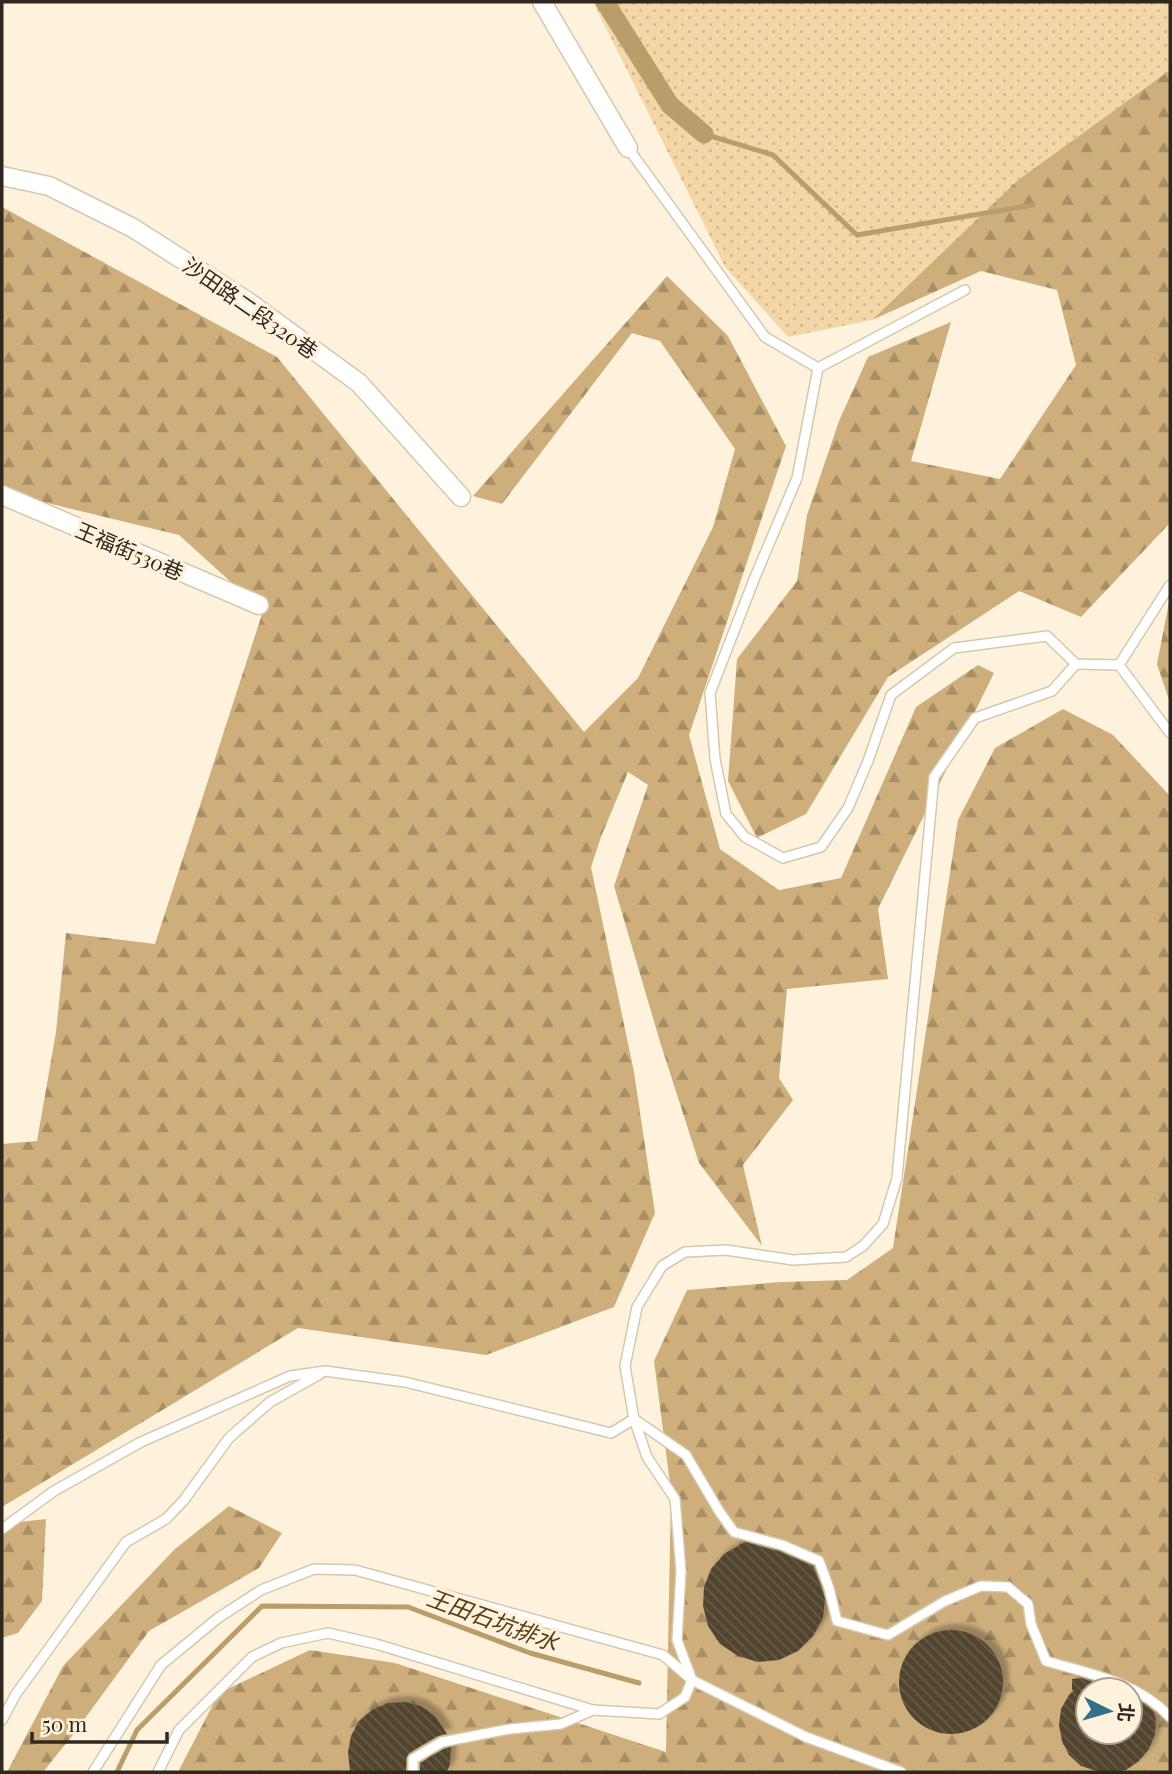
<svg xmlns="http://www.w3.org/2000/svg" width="1172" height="1774" viewBox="0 0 1172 1774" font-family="'Playfair Display','Noto Sans TC',serif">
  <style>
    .grass { fill: url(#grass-dots) }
    .forest { fill: url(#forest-firs); fill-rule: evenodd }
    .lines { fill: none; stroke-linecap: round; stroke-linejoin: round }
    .stream { stroke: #bb9d6a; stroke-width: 5 }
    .canal { stroke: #bb9d6a; stroke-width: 19 }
    .building { fill: url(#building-back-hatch); filter: url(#shadow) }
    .service-casing { stroke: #d6c7ad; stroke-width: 12 }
    .minor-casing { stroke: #d6c7ad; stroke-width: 21 }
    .service { stroke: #fff; stroke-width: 9 }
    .minor { stroke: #fff; stroke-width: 18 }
    .labels { text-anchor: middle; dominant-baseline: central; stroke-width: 7; stroke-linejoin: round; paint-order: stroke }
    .street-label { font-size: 21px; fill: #2e281e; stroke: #fff2dd }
    .water-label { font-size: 23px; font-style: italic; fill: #543e16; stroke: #fff2dd }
  </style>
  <defs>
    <pattern id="grass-dots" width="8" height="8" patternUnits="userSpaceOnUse" patternTransform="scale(1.75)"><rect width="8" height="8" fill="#f5d7a7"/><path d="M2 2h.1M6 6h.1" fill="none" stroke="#d2b98f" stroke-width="1.8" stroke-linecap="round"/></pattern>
    <pattern id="forest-firs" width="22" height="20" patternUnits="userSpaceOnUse" patternTransform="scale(1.75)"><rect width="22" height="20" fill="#ceaf7c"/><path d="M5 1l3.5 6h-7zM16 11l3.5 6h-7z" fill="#a88e65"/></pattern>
    <pattern id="building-back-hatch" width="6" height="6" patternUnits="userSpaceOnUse" patternTransform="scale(1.75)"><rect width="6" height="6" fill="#51442e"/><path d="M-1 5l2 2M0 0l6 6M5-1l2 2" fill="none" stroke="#675c4a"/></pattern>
    <filter id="shadow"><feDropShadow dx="6" dy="-6" stdDeviation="2" flood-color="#0004"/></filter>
  </defs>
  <rect width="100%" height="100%" fill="#fff2dd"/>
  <path class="grass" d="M 593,2 L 1170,2 L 1170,70 L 1018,180 L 872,320 L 788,337 L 725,267 Z"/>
  <g class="forest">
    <path d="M 1170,70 L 1170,523 L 1081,617 L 1019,591 L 888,677 L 806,814 L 757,838 L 728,781 L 737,659 L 797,581 L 807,515 L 839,421 L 868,357 L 951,322 L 911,461 L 1000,479 L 1076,365 L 1057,290 L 981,271 L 872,320 L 1018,180 Z"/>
    <path d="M 2,207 L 277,357 L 584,732 L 638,678 L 713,527 L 735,449 L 660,341 L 632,333 L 502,504 L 473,496 L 667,276 L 728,336 L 786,446 L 689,735 L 720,849 L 779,890 L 841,878 L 916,707 L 978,665 L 994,673 L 878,909 L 888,979 L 787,989 L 779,1078 L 793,1100 L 743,1165 L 762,1246 L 699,1163 L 661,1045 L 614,886 L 648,785 L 628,772 L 601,837 L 591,867 L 634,1072 L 655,1213 L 614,1307 L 486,1355 L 298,1328 L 2,1507 L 2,1144 L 37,1141 L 56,1032 L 66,933 L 155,944 L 263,611 L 179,535 L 2,492 Z"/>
    <path d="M 1170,597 L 1170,703 L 1157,664 Z"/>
    <path d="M 1063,709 L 1113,735 L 1170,796 L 1170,1772 L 178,1772 L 219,1693 L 310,1650 L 395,1663 L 666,1752 L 671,1491 L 654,1361 L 687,1290 L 781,1282 L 847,1280 L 893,1248 L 958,820 L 995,748 ZM 1088,1690 L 1130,1690 L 1130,1732 L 1088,1732 Z"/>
    <path d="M 229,1506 L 282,1533 L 259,1568 L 149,1631 L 72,1736 L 43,1772 L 7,1772 L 63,1666 L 175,1549 Z"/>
    <path d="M 46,1519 L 42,1601 L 18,1633 L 2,1638 L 2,1531 L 11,1523 Z"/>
  </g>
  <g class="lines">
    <g class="stream">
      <path d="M 704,134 L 773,155 L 857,235 L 1033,205"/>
      <path d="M 117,1772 L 137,1730 L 262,1606 L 408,1607 L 530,1653 L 639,1683"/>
    </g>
    <path class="canal" d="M 605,2 L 670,105 L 704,134"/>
  </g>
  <g class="building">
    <path d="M 745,1542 L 780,1552 L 813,1566 L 822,1590 L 825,1599 L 823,1618 L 813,1636 L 798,1651 L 779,1660 L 758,1662 L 738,1656 L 720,1644 L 708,1626 L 703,1606 L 704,1587 L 711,1569 L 724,1554 Z"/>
    <circle cx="951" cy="1682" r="52"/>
    <path d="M 1081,1678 L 1116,1690 L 1088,1690 L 1088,1732 L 1130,1732 L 1130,1696 L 1153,1711 L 1156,1719 L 1155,1734 L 1149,1749 L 1139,1761 L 1126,1770 L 1116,1772 L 1100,1772 L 1081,1766 L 1069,1755 L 1062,1741 L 1059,1725 L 1061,1709 L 1069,1695 L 1074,1690 L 1072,1690 L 1072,1679 Z"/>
    <path d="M 405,1702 L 421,1706 L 435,1716 L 447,1734 L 438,1736 L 409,1753 L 406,1758 L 406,1772 L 350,1772 L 348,1752 L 351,1736 L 359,1721 L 372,1710 L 388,1703 Z"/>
    <path d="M 451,1747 L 450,1764 L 447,1772 L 420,1772 L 420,1763 L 444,1749 Z"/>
  </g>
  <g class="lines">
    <g class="service-casing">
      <g id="service">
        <path d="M 628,148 L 765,337 L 818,368 L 797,478 L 755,577 L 710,693 L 715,759 L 726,814 L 745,837 L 783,858 L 821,847 L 848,808 L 868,761 L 891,695 L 954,648 L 1047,636 L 1076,664 L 1119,665 L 1170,585"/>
        <path d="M 818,368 L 965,290"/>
        <path d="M 1119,665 L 1170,733"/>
        <path d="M 2,1529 L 54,1491 L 141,1442 L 290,1376 L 325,1371 L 405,1382 L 611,1433 L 634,1419 L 686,1455 L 719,1511 L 734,1532 L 782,1545 L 819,1561 L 829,1588 L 837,1621 L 888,1635 L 945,1601 L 981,1586 L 1008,1587 L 1028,1604 L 1031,1624 L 1046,1661 C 1090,1674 1138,1682 1170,1717"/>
        <path d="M 2,1720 L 16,1694 L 126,1542 L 166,1519 L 184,1500 L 229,1438 L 270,1402 L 320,1374"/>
        <path d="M 93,1772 L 161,1665 L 218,1618 L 261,1590 L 314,1569 L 355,1570 L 663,1655 L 692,1680 L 806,1737 L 901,1772"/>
        <path d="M 158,1772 L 179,1730 L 252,1657 L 281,1643 L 328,1633 L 376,1644 L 593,1710 L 659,1714 L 685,1697 L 692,1680 L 677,1640 L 681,1571 L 675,1499 L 647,1457 L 634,1419 L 625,1366 L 637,1307 L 662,1266 L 685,1252 L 726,1250 L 793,1260 L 846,1257 L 863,1246 L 883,1224 L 897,1178 L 934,777 L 975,718 L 1052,691 L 1076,664"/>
        <path d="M 413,1772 L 413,1759 L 442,1742 L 510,1729 L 561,1724 L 593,1710"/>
      </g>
    </g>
    <g class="minor-casing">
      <g id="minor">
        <path d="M 542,2 L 628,148"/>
        <path d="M 2,176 L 49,186 L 133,228 L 247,301 L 359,383 L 461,497"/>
        <path d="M 2,495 L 259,605"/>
      </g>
    </g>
    <use href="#service" class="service"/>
    <use href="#minor" class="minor"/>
  </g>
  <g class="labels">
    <g class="street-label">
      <text transform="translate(251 307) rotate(35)">沙田路二段320巷</text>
      <text transform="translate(130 550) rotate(23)">王福街530巷</text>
    </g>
    <g class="water-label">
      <text transform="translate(493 1619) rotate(20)">王田石坑排水</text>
    </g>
  </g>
  <rect width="1172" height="1774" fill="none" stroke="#2e281e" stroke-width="7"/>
  <g transform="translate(1109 1711) rotate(95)"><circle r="33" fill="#fff2dd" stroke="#aba191" stroke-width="2"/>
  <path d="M0-5L12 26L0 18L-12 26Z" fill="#347087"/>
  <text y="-10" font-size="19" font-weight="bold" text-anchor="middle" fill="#2e281e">北</text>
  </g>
  <path d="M32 1732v10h135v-10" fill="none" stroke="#2e281e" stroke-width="3.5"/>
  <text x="42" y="1732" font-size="21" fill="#2e281e" stroke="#fff2dd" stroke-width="5" paint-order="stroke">50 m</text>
</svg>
